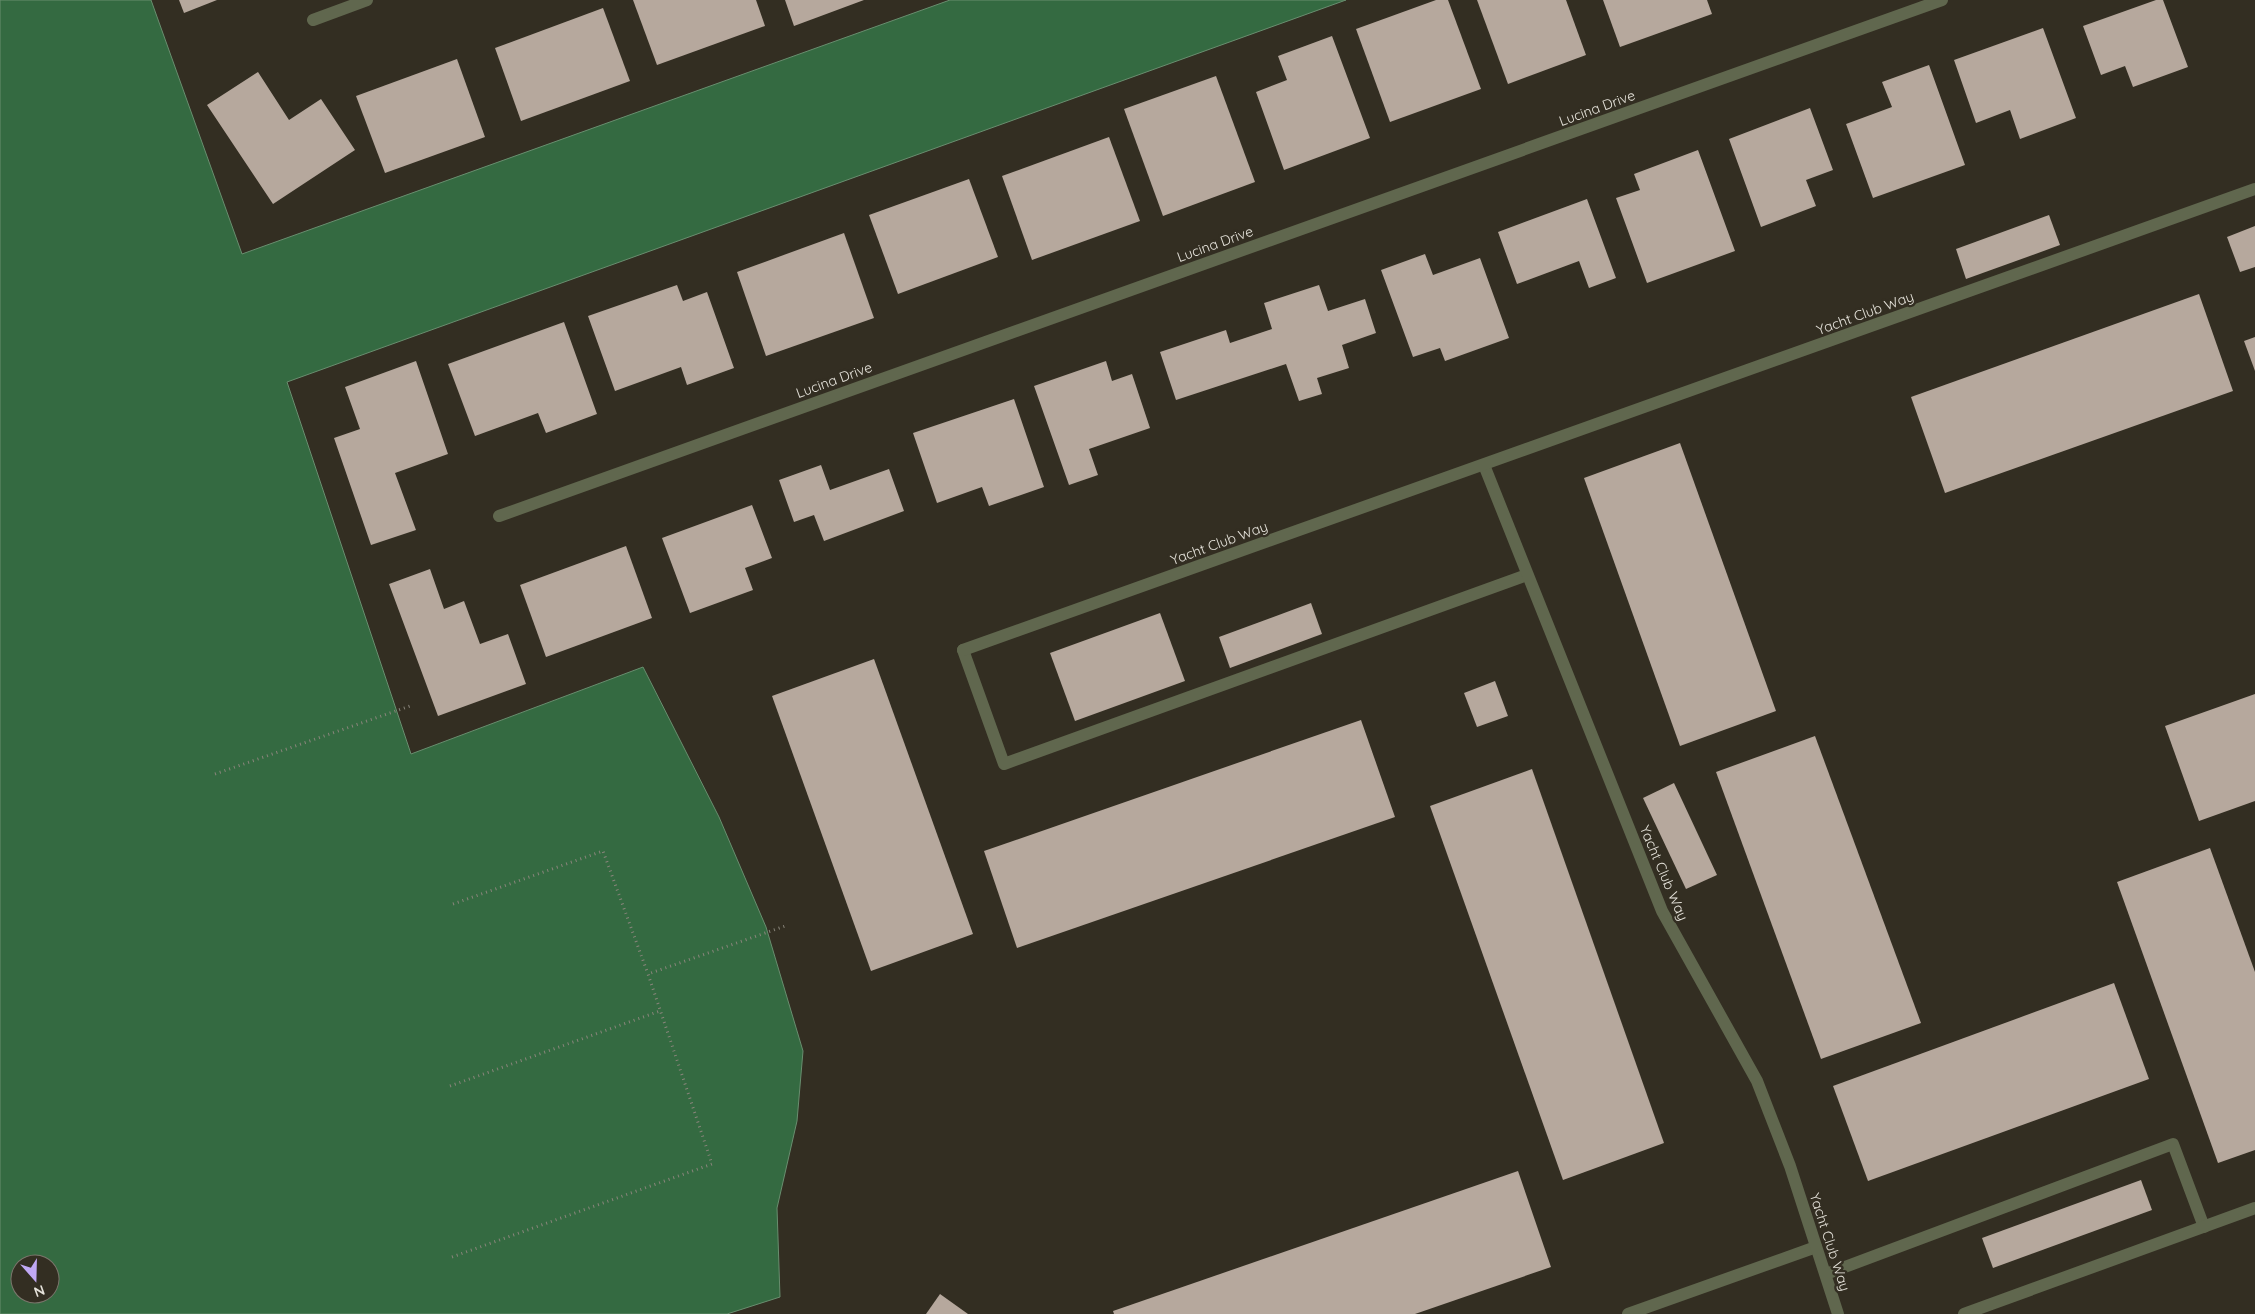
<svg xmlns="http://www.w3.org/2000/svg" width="2255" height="1314" viewBox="0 0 2255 1314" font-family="Quicksand,sans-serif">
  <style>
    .water { fill: #346a41; stroke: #698e6f; fill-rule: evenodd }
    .building { fill: #b6a89d }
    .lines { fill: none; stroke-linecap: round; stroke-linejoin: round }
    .path { stroke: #89857b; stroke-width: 3; stroke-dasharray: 1 4; stroke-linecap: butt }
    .service { stroke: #60674e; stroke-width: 12 }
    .minor { stroke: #60674e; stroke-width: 12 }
    .labels { text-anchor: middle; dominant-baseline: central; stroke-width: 5; stroke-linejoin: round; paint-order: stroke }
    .street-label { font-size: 14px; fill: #e6e3db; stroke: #332e22 }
  </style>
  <rect width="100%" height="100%" fill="#332e22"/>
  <path class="water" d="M 0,0 L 151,0 L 242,254 L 950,0 L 1346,0 L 287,382 L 411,754 L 643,667 L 719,817 L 766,927 L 803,1051 L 797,1121 L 777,1208 L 780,1297 L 727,1314 L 0,1314 ZM 20,1264 L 50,1264 L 50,1294 L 20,1294 Z"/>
  <g class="building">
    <path d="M 179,0 L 217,0 L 184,13 Z"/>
    <path d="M 633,0 L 756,0 L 765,26 L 657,65 Z"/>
    <path d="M 785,0 L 864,0 L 794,26 Z"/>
    <path d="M 1436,0 L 1448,0 L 1481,89 L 1390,122 L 1356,29 Z"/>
    <path d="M 1477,0 L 1566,0 L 1586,55 L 1508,84 Z"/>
    <path d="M 1603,0 L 1707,0 L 1712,14 L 1620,47 Z"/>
    <path d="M 2156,0 L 2163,0 L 2188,67 L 2133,87 L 2125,66 L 2101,75 L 2083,26 Z"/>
    <path d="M 603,8 L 630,81 L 521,121 L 495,48 Z"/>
    <path d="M 2043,28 L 2076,118 L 2020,139 L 2010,110 L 1976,123 L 1954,60 Z"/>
    <path d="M 1332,36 L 1370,138 L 1284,170 L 1256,92 L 1287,80 L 1278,56 Z"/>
    <path d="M 457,59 L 485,137 L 385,173 L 356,96 Z"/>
    <path d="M 1929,65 L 1965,165 L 1873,198 L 1846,124 L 1892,107 L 1882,82 Z"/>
    <path d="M 258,72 L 289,120 L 321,99 L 355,150 L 273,204 L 207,105 Z"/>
    <path d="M 1216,76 L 1255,182 L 1163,216 L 1124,109 Z"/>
    <path d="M 1810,108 L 1833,170 L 1806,180 L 1816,206 L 1761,227 L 1729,139 Z"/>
    <path d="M 1109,137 L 1140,221 L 1032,260 L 1002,176 Z"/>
    <path d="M 1698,150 L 1735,251 L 1647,283 L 1616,198 L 1640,190 L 1634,174 Z"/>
    <path d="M 969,179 L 998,257 L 898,294 L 869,215 Z"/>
    <path d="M 1587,199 L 1616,278 L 1589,288 L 1579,261 L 1517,284 L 1498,232 Z"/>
    <path d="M 2049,215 L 2060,245 L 1966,279 L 1956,249 Z"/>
    <path d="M 2255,226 L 2255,267 L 2240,272 L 2227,237 Z"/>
    <path d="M 844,233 L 874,318 L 766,356 L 737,272 Z"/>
    <path d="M 1425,254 L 1433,275 L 1480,258 L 1509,338 L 1445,361 L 1440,348 L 1413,357 L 1381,270 Z"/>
    <path d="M 677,285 L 683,301 L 707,292 L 734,368 L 687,385 L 681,367 L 615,391 L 588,316 Z"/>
    <path d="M 1319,285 L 1328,311 L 1365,299 L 1376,333 L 1342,345 L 1349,368 L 1317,378 L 1322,394 L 1299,401 L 1286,364 L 1176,400 L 1160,352 L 1226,330 L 1230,343 L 1272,329 L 1264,303 Z"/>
    <path d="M 2199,294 L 2233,391 L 1945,493 L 1911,397 Z"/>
    <path d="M 564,322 L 597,414 L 546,433 L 538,413 L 475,436 L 448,364 Z"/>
    <path d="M 2255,337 L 2255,371 L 2244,341 Z"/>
    <path d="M 416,361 L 448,454 L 395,473 L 416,530 L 371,545 L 334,438 L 360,429 L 345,387 Z"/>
    <path d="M 1106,361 L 1112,381 L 1132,374 L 1150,428 L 1089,449 L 1098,475 L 1069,485 L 1034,386 Z"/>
    <path d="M 1014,399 L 1044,487 L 989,506 L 982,487 L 937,503 L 913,433 Z"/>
    <path d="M 1680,443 L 1776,711 L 1680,746 L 1584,478 Z"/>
    <path d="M 821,465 L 830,490 L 889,469 L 904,511 L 824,541 L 814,515 L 794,522 L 779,480 Z"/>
    <path d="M 752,505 L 772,558 L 745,568 L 753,590 L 690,613 L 662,538 Z"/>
    <path d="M 626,546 L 652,618 L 546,657 L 520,585 Z"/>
    <path d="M 430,569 L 444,609 L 464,601 L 480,644 L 508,634 L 526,684 L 438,716 L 389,584 Z"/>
    <path d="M 1311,603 L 1322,634 L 1230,668 L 1219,637 Z"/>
    <path d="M 1160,613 L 1185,681 L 1075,721 L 1050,653 Z"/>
    <path d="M 874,659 L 973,934 L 871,971 L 772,696 Z"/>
    <path d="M 1495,681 L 1508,716 L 1477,727 L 1464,693 Z"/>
    <path d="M 2255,694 L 2255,801 L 2199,821 L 2165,726 Z"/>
    <path d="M 1361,720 L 1395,817 L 1017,948 L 984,851 Z"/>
    <path d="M 1815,736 L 1921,1023 L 1821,1059 L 1716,772 Z"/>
    <path d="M 1532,769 L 1664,1143 L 1563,1180 L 1430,806 Z"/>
    <path d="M 1674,783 L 1717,875 L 1686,889 L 1643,798 Z"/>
    <path d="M 2210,848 L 2255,972 L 2255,1150 L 2218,1163 L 2117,882 Z"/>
    <path d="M 2114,983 L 2149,1079 L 1868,1181 L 1833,1086 Z"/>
    <path d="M 1518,1171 L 1551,1267 L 1415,1314 L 1114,1314 L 1113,1311 Z"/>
    <path d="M 2141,1180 L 2152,1210 L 1993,1268 L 1982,1238 Z"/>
    <path d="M 940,1294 L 968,1314 L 926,1314 Z"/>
  </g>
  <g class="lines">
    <g class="path">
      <path d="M 215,774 L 410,706"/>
      <path d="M 453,904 L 603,851 L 648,974"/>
      <path d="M 450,1086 L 660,1011"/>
      <path d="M 452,1257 L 712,1164 L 648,974 L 788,925"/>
    </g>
    <g class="service">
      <path d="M 963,650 L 1004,764 L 1527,575"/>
      <path d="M 1826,1274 L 2173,1144 L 2204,1227"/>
      <path d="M 1628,1314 L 1816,1247"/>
    </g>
    <g class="minor">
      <path d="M 313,20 L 367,0"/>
      <path d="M 1484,465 L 1662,911 L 1757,1081 L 1790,1166 L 1838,1314"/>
      <path d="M 499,516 L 1942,0"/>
      <path d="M 963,650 L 2255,189"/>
      <path d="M 1964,1314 L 2255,1208"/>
    </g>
  </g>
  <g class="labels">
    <g class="street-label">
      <text transform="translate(1597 108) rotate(-20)">Lucina Drive</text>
      <text transform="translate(1215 244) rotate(-20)">Lucina Drive</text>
      <text transform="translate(1865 313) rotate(-20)">Yacht Club Way</text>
      <text transform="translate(834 380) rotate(-20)">Lucina Drive</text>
      <text transform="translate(1219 543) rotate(-20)">Yacht Club Way</text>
      <text transform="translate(1664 873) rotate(67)">Yacht Club Way</text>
      <text transform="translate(1830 1242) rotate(72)">Yacht Club Way</text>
    </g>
  </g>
  <g transform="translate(35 1279) rotate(160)"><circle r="24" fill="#332e22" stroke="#7b766c"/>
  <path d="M0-4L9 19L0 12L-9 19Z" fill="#c0a8f4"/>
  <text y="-8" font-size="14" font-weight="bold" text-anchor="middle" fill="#e6e3db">N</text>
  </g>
</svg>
